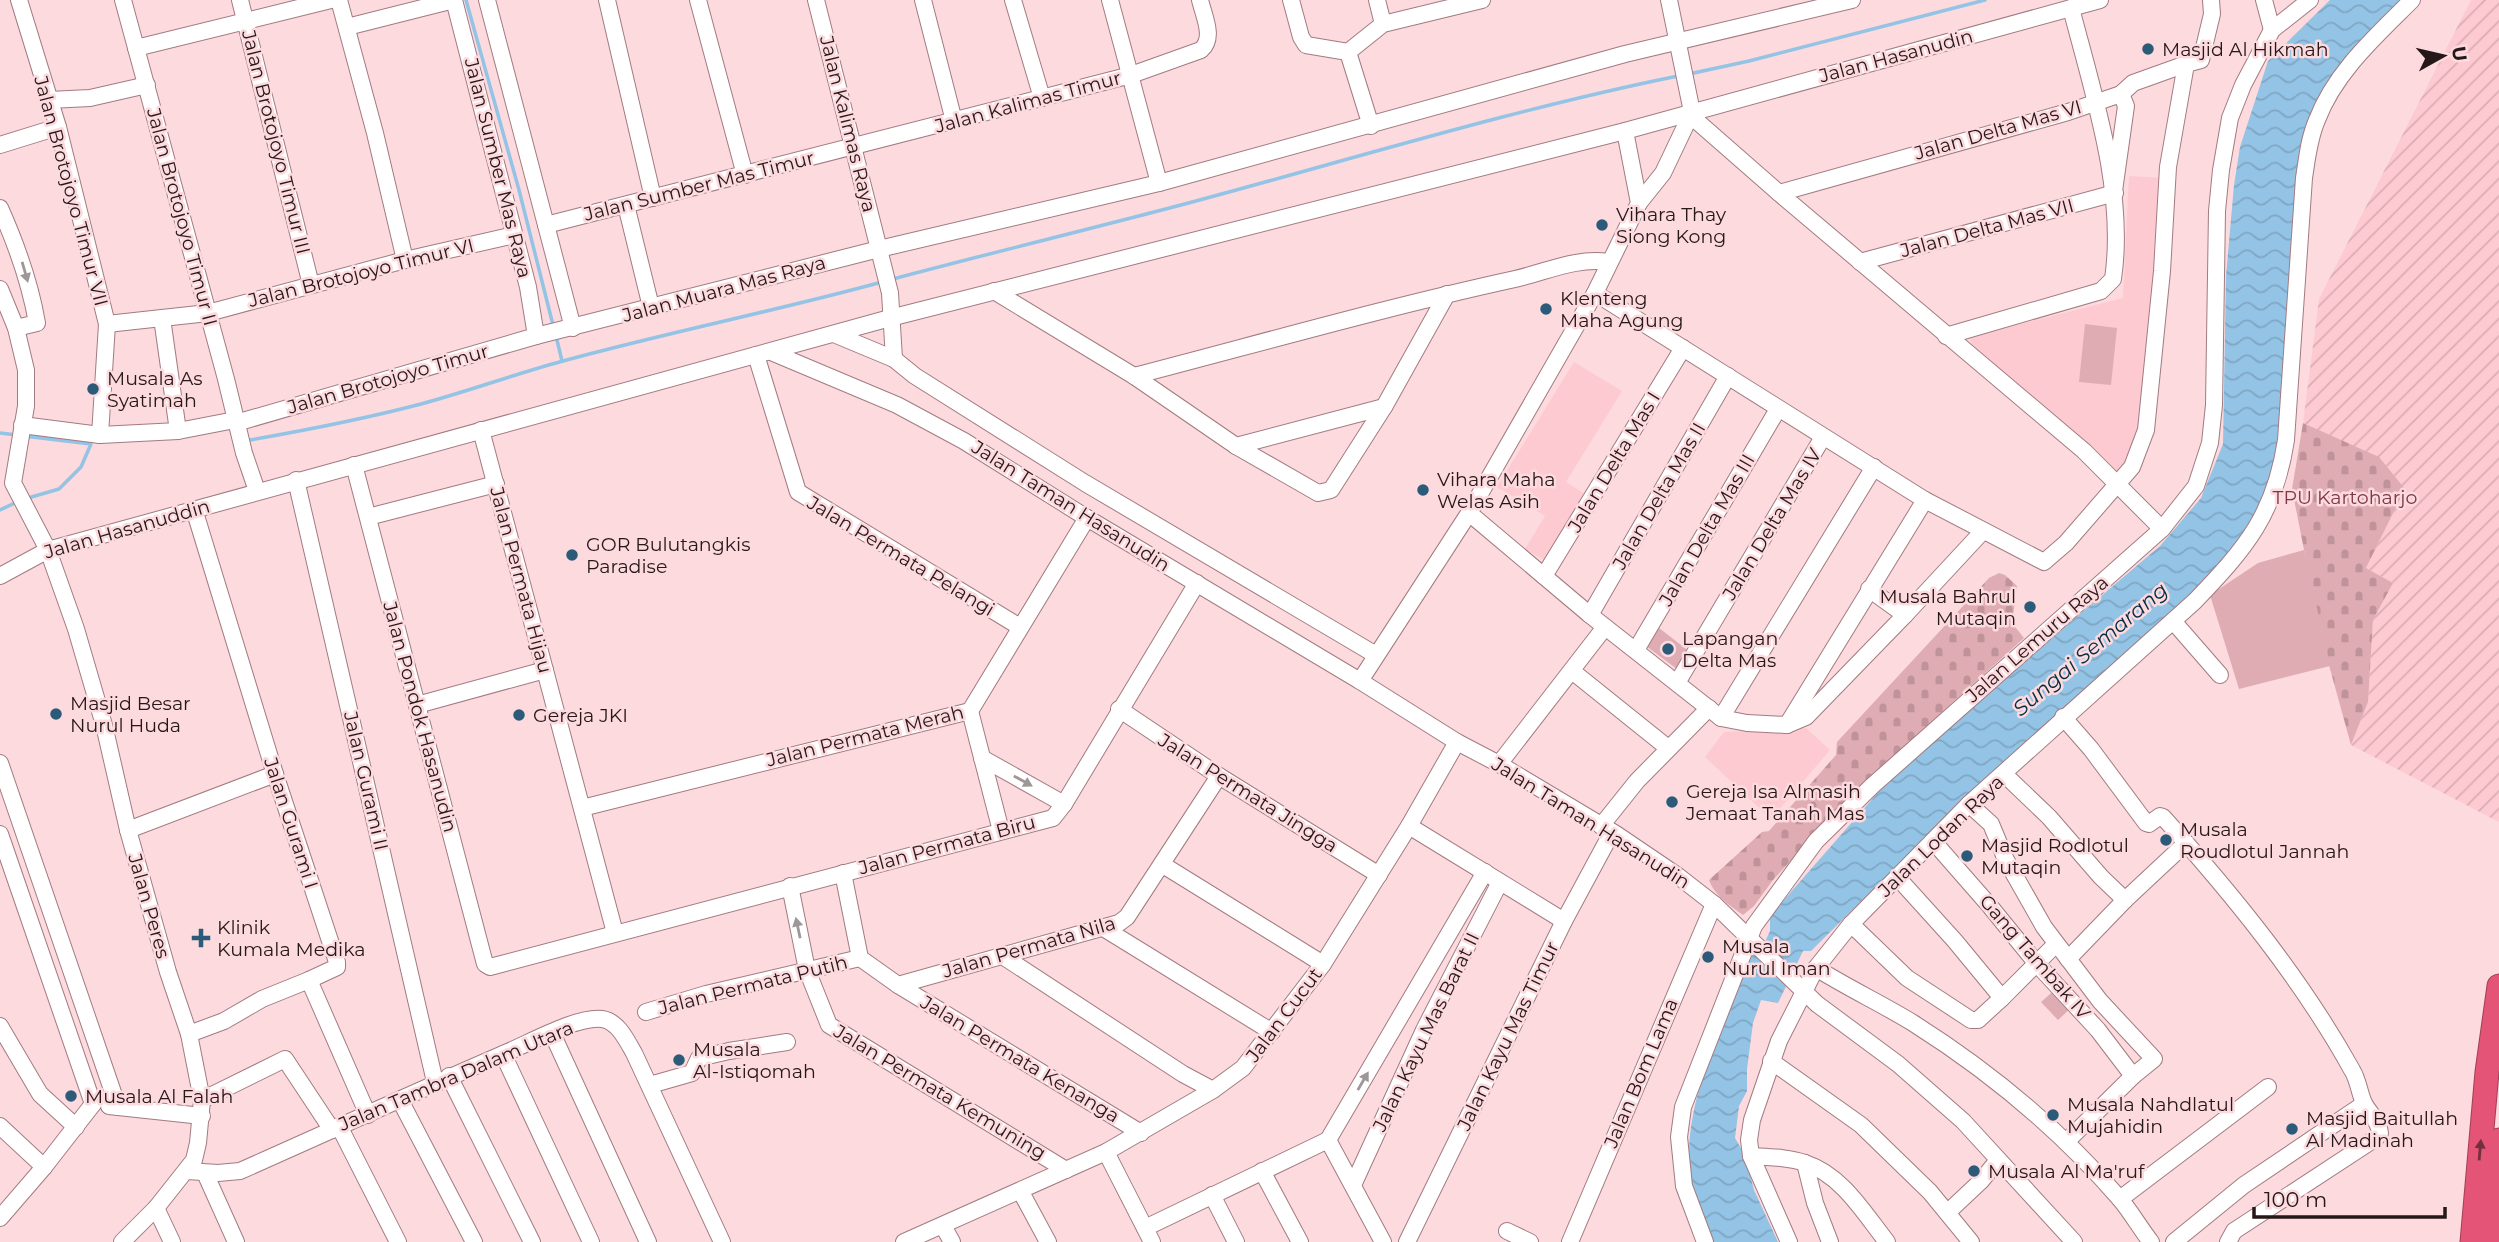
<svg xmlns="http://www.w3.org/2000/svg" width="2499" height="1242" viewBox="0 0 2499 1242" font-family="Montserrat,sans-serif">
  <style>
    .built { fill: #fecad1 }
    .industrial { fill: url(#industrial-furrows) }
    .cemetery { fill: url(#cemetery-stones) }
    .green { fill: #dfacb3 }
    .water { fill: url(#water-waves) }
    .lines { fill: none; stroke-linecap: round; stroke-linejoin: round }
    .stream { stroke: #93c3e5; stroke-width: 3.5 }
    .minor-casing { stroke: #a27b81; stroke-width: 18 }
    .highway-casing { stroke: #a23f56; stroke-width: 25 }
    .minor { stroke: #fff; stroke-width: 16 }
    .highway { stroke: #e45477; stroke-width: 23 }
    .oneway { fill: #9d9798 }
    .oneway2 { fill: #722f3f }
    .poi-dot { fill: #2c5b7a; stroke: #fcdade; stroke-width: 2.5 }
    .labels { text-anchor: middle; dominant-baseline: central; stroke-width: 5; stroke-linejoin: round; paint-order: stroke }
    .poi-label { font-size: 19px; fill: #261719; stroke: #fcdade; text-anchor: start }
    .street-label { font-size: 19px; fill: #261719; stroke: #fcdade }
    .park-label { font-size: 19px; fill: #7e3746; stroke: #fcdade }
    .water-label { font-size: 21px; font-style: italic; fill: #042c43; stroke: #fcdade }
  </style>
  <defs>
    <pattern id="industrial-furrows" width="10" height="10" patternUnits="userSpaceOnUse" patternTransform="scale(1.75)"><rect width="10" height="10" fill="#fecad1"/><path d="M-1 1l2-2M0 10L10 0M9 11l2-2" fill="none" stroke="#daadb3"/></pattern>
    <pattern id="cemetery-stones" width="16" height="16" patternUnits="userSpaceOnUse" patternTransform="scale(1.75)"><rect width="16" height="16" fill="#dfacb3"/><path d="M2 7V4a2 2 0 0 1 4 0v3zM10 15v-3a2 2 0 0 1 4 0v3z" fill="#bf9399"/></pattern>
    <pattern id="water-waves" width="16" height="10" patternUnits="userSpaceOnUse" patternTransform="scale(1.75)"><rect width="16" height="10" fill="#93c3e5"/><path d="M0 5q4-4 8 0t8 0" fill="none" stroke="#7fa7c4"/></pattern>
  </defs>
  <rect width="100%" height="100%" fill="#fcdade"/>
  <g class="built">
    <path d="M 2129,176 L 2164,178 L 2150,367 L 2135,450 L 2117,475 L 1973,345 L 1968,337 L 2123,298 Z"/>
    <path d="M 1574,362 L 1622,391 L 1566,482 L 1585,494 L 1544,560 L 1525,549 L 1545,516 L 1497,487 Z"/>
    <path d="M 1806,728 L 1830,750 L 1771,819 L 1705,757 L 1724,732 Z"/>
  </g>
  <path class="industrial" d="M 2471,0 L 2499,0 L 2499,822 L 2351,745 L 2368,702 L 2373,620 L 2393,583 L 2366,568 L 2405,489 L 2303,423 L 2319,299 Z"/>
  <g class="cemetery">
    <path d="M 2303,423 L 2379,457 L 2405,489 L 2366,568 L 2393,583 L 2373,620 L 2368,702 L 2351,745 L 2321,636 L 2292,489 Z"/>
    <path d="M 1999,573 L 2005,575 L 2017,586 L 2012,623 L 2024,638 L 1856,790 L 1773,880 L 1754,906 L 1743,915 C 1730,906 1714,895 1709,880 L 1762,832 L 1769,831 L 1836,755 L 1837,742 L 1989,578 Z"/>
  </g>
  <g class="green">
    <path d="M 2085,324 L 2117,328 L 2111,385 L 2079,382 Z"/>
    <path d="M 2304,550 L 2330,666 L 2239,689 L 2210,595 L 2258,563 Z"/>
    <path d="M 1659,628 L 1690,652 L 1677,669 L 1646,646 Z"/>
    <path d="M 2058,987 L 2074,1005 L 2058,1020 L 2041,1002 Z"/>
  </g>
  <path class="water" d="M 2330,0 L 2405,0 L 2326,83 L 2311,113 L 2300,148 L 2276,478 L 2249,532 L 2176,614 L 2066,707 L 1934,829 L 1811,951 L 1803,951 L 1778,1003 L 1761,1000 L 1753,1023 L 1747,1069 L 1747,1091 L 1739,1106 L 1735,1138 L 1745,1155 L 1754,1190 L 1778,1242 L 1712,1242 C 1703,1219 1693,1195 1690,1170 C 1682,1107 1726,1012 1747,952 L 1760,953 L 1770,931 L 1770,916 L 1888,781 L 1957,712 L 2067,625 L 2160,546 L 2201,498 L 2223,444 L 2226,276 L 2234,185 L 2240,147 L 2268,61 Z"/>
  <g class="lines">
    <g class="stream">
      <path d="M 466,0 L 519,190 L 553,325"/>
      <path d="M 1689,74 L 1749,61 L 1985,0"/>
      <path d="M 893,279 C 994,252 1095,228 1196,201 C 1356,158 1515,109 1678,76"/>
      <path d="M 556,336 L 562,361"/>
      <path d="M 0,433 L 17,435"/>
      <path d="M 24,436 L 91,444 L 81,467 L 59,489 L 28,498"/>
      <path d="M 250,440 C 307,430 364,419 421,404 C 469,391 515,374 563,361 C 669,332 776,311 882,282"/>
      <path d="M 0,510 L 17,502"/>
    </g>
    <g class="minor-casing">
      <g id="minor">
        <path d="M 19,0 L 58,127 L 107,324 L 208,313 L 405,260 L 514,235"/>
        <path d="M 123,0 L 226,379 L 244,453 L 257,491"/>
        <path d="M 240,0 L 311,285"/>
        <path d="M 339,0 L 375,133 L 405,260"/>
        <path d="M 454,0 L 528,287 L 536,336"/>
        <path d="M 487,0 L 573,328"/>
        <path d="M 607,0 L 653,198"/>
        <path d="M 698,0 L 745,175"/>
        <path d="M 816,0 L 890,293 L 894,359"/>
        <path d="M 923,0 L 954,121"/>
        <path d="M 1013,0 L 1042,98"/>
        <path d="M 1110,0 L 1159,183"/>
        <path d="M 1291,0 L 1301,37 L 1306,45 L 1348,52 L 1383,24 L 1482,0"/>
        <path d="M 1377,0 L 1383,24"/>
        <path d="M 1669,0 L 1692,112 L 1699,123 L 1779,193 L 2084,451 L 2162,529"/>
        <path d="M 2264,0 L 2272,30"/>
        <path d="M 347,27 L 454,0"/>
        <path d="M 136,48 L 331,0"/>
        <path d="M 1348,52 L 1371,126"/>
        <path d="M 2121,94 L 2133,83 L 2186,64"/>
        <path d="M 49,100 L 90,98 L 147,85"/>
        <path d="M 0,145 L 58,127"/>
        <path d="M 1779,193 L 2068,112 L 2121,94 L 2126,106 L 2114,191"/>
        <path d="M 1639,203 L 1663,173 L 1692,112"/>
        <path d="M 626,205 L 651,307"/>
        <path d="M 0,208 C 17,246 30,282 37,323 L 16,328"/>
        <path d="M 546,225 L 1131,75 L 1201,50 C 1215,38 1204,17 1200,0"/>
        <path d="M 1860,262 L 2115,193"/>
        <path d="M 0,289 L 16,328 L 26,370 L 26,406 L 13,483 L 48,550 L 76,629 L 104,725 L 128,830 L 168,972 L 189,1034 L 202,1100 L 198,1143 L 194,1160 L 156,1208 L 122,1242"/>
        <path d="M 994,291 L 1134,376 L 1236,446 L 1318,493 L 1331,490 L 1384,407 L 1447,294"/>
        <path d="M 1595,293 L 1925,500 L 2044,562 L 2066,543 L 2132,467 L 2146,430 L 2162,271 L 2168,167 L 2186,64 L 2201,60 L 2212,14 L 2211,0"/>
        <path d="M 162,318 L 178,431 L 235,420"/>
        <path d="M 834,334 L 894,359 L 915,376 L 1085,483 L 1376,655"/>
        <path d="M 1946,336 L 2101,291 L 2113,279 C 2126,191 2093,93 2071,8"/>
        <path d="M 771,352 L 897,405 L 964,441 L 1087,518 L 1360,681 L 1457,742 L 1499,764 L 1616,834 L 1678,876 L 1714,904 L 1817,1004 L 1898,1064 L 1963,1121 L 2074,1242"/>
        <path d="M 756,355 L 798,492 L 1020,627"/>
        <path d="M 1134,376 C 1261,343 1387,307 1515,279 C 1546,272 1577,257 1608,262"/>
        <path d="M 236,423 L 536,336 L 879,249 L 1159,183 L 1625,54 L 1852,0"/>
        <path d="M 22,425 L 100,435 L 178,431"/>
        <path d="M 481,430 L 615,933"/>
        <path d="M 100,435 L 107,324"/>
        <path d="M 1236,446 L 1384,407"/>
        <path d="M 354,465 L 485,964 L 490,967 L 1053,818 L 1064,804 L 1197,583"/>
        <path d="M 296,480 L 435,1082"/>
        <path d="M 194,509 L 275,774 L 337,962 L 337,967 L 309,980 L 368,1115"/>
        <path d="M 1469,513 L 1590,615 L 1721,718 L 1747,723 L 1787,725 L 1925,500"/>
        <path d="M 368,517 L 496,484"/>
        <path d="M 0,576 L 48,550 L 890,318 L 1625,131 L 2100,0"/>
        <path d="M 1544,576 L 1683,348"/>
        <path d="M 1590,615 L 1728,376"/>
        <path d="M 1905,615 L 1983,531"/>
        <path d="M 2173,621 L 2220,675"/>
        <path d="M 1636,650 L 1778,409"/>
        <path d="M 1572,671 L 1668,748"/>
        <path d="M 1360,681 L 1469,513 L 1595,293 L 1639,203 L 1625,131"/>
        <path d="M 1677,683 L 1823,437"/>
        <path d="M 417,705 L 545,670"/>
        <path d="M 1119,709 L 1219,776 L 1379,875"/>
        <path d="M 970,711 L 1001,831"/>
        <path d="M 2063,717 L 2091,749 L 2146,823 L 2149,824 L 2160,816 L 2163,817 C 2233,895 2301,978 2352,1070 C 2359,1081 2359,1094 2365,1105 C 2371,1115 2379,1121 2380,1133 L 2376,1138 L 2234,1231 L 2228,1242"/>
        <path d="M 1721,718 L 1874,467"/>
        <path d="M 1787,725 L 1806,717 L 1905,615 L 1869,589"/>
        <path d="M 982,758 L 1064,804"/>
        <path d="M 0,763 L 118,1107"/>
        <path d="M 1499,764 L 1605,627"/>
        <path d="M 2004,774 L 2049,817 L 2101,877 L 2125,900"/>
        <path d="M 1969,804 L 1991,824 L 2006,860 L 2044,927 L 2100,1001 L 2154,1059 L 2133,1076 L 2066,1142"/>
        <path d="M 582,808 L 970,711 L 1087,518"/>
        <path d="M 1409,826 L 1564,921"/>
        <path d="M 1601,826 L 1637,781 L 1709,708"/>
        <path d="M 128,830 L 275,774"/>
        <path d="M 0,834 L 93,1104"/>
        <path d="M 1933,841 L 1989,905 L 2037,964 L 2098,1030 L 2133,1076"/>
        <path d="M 1163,865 L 1323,964"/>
        <path d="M 843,873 L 860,958 L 898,985 L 1119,923 L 1127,917 L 1219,776"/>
        <path d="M 1898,878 L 1955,941 L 2002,998 L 2056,944"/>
        <path d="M 790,886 L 807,970 L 829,1025 L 1066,1170"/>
        <path d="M 1851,924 L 1907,978 L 1971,1020 L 1978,1020 L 2002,998"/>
        <path d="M 1105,929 L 1272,1032"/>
        <path d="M 1001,955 L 1183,1074 L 1213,1090"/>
        <path d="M 2068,959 L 2125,900 L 2186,843"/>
        <path d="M 1816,968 C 1848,988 1882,1004 1913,1023 C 1989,1071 2061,1131 2120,1199 C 2131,1212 2140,1228 2151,1242"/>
        <path d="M 898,985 L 1141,1133"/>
        <path d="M 646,1012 L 706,994 L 860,958"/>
        <path d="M 0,1026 L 40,1094 L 76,1127"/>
        <path d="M 552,1033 L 648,1242"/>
        <path d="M 189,1034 L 224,1021 L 262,999 L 309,980"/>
        <path d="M 503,1054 L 591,1242"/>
        <path d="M 1771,1061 L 1861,1125 L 1930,1192 L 1971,1242"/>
        <path d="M 449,1076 L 532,1242"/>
        <path d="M 650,1085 L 692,1073 L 699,1058 L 729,1051 L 787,1042"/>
        <path d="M 202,1100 L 285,1059 L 332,1130"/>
        <path d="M 400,1100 L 474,1242"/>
        <path d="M 109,1106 L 202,1116"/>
        <path d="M 0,1126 L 44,1167"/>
        <path d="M 339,1126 L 398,1242"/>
        <path d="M 1328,1140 L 1485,872"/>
        <path d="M 1328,1140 L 1383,1242"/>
        <path d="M 1106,1152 L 1152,1242"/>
        <path d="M 1751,1156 C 1768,1157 1788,1157 1805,1163 C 1842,1175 1864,1213 1887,1242"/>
        <path d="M 1805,1163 L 1815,1203 L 1830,1242"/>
        <path d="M 187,1171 L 218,1173 L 240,1171 C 328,1132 415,1092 503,1054 C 528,1044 576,1016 602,1019 C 618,1021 627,1041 634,1053 L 722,1242"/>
        <path d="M 1262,1171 L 1300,1242"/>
        <path d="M 205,1173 L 236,1242"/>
        <path d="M 1354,1183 L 1424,1030 L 1500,882"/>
        <path d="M 1021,1192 L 1048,1242"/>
        <path d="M 1212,1195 L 1236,1242"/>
        <path d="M 2120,1199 L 2268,1087"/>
        <path d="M 156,1208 L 172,1242"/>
        <path d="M 1948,1212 L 1981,1181 L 1998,1160"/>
        <path d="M 0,1218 L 44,1167 L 93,1104"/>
        <path d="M 943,1226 L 952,1242"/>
        <path d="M 1145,1228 L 1328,1140"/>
        <path d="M 1507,1231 L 1530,1242"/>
        <path d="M 904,1242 L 1106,1152 L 1213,1090 L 1243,1068 L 1323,964 L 1409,826 L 1457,742"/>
        <path d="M 1407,1242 L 1564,921 L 1612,832"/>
        <path d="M 1570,1242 L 1714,904"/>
        <path d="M 1705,1242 L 1684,1186 L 1679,1137 L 1683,1107 L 1754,926 L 1816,841 L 1872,786 L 2162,529 L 2196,486 L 2210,443 L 2214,405 L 2217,211 L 2221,170 L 2230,118 L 2243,85 L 2272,30 L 2310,0"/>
        <path d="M 1789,1242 L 1751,1156 L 1749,1140 L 1752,1120 L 1779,1041 L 1816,968 L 1851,924 L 1969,804 L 2195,601 C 2246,548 2275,514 2286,440 L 2304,178 C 2307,159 2309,138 2317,120 C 2335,72 2377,35 2412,0"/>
        <path d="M 2174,1242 L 2244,1185 L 2364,1104"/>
      </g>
    </g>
    <g class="highway-casing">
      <g id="highway">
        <path d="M 2472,1242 L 2487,1072 L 2499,986"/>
        <path d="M 2490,1242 L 2499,1140"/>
      </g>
    </g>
    <use href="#minor" class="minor"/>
    <use href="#highway" class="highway"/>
  </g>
  <defs><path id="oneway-solid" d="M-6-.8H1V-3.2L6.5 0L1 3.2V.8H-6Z" transform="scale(1.75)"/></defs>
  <g class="oneway">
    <use href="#oneway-solid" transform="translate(25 272) rotate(74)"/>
    <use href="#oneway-solid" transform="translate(1023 781) rotate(29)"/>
    <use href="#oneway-solid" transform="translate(798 928) rotate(-102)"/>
    <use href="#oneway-solid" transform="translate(1363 1081) rotate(-60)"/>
  </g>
  <use class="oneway2" href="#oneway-solid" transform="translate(2480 1150) rotate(-85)"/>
  <g class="poi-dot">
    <circle cx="2148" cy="49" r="7"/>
    <circle cx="1602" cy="225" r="7"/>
    <circle cx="1546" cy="309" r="7"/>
    <circle cx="93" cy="389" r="7"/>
    <circle cx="1423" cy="490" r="7"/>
    <circle cx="572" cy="555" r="7"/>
    <circle cx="2030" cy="607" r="7"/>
    <circle cx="1668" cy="649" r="7"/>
    <circle cx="56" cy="714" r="7"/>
    <circle cx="519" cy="715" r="7"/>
    <circle cx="1672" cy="802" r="7"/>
    <circle cx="2166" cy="840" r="7"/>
    <circle cx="1967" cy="856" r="7"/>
    <path d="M197.5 927.5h7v7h7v7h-7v7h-7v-7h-7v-7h7z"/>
    <circle cx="1708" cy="957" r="7"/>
    <circle cx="679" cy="1060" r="7"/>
    <circle cx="71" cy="1096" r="7"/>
    <circle cx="2053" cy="1115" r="7"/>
    <circle cx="2292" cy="1129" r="7"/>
    <circle cx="1974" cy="1171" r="7"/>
  </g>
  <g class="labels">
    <g class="poi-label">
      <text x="2162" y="49">Masjid Al Hikmah</text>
      <text x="1616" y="214">Vihara Thay<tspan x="1616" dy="22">Siong Kong</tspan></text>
      <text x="1560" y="298">Klenteng<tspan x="1560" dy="22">Maha Agung</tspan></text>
      <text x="107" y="378">Musala As<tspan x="107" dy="22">Syatimah</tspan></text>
      <text x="1437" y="479">Vihara Maha<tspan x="1437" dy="22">Welas Asih</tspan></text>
      <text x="586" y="544">GOR Bulutangkis<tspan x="586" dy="22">Paradise</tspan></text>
      <text x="2016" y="596" text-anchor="end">Musala Bahrul<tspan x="2016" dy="22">Mutaqin</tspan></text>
      <text x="1682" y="638">Lapangan<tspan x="1682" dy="22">Delta Mas</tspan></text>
      <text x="70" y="703">Masjid Besar<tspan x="70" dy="22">Nurul Huda</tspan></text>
      <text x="533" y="715">Gereja JKI</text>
      <text x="1686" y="791">Gereja Isa Almasih<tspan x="1686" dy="22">Jemaat Tanah Mas</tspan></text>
      <text x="2180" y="829">Musala<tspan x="2180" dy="22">Roudlotul Jannah</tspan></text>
      <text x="1981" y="845">Masjid Rodlotul<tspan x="1981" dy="22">Mutaqin</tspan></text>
      <text x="217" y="927">Klinik<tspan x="217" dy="22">Kumala Medika</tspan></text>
      <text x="1722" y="946">Musala<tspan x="1722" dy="22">Nurul Iman</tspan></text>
      <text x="693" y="1049">Musala<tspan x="693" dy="22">Al-Istiqomah</tspan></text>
      <text x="85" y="1096">Musala Al Falah</text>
      <text x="2067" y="1104">Musala Nahdlatul<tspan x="2067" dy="22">Mujahidin</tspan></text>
      <text x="2306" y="1118">Masjid Baitullah<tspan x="2306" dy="22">Al Madinah</tspan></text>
      <text x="1988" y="1171">Musala Al Ma'ruf</text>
    </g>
    <g class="street-label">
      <text transform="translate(1896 56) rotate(-15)">Jalan Hasanudin</text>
      <text transform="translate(1028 102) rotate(-15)">Jalan Kalimas Timur</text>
      <text transform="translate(848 124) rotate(76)">Jalan Kalimas Raya</text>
      <text transform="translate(1998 130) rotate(-16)">Jalan Delta Mas VI</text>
      <text transform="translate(276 142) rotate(76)">Jalan Brotojoyo Timur III</text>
      <text transform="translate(498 168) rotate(76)">Jalan Sumber Mas Raya</text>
      <text transform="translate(699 186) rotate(-14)">Jalan Sumber Mas Timur</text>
      <text transform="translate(71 191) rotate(75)">Jalan Brotojoyo Timur VII</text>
      <text transform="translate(182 217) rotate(75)">Jalan Brotojoyo Timur II</text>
      <text transform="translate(1987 228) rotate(-15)">Jalan Delta Mas VII</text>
      <text transform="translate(361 273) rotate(-14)">Jalan Brotojoyo Timur VI</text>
      <text transform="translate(724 289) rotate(-15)">Jalan Muara Mas Raya</text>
      <text transform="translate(388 379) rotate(-16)">Jalan Brotojoyo Timur</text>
      <text transform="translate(1614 462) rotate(-59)">Jalan Delta Mas I</text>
      <text transform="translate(1659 496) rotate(-60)">Jalan Delta Mas II</text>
      <text transform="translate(1071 506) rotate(32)">Jalan Taman Hasanudin</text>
      <text transform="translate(1772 524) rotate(-59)">Jalan Delta Mas IV</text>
      <text transform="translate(127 529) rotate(-16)">Jalan Hasanuddin</text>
      <text transform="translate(1707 530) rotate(-60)">Jalan Delta Mas III</text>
      <text transform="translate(901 556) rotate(31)">Jalan Permata Pelangi</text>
      <text transform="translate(521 580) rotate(75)">Jalan Permata Hijau</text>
      <text transform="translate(2037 639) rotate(-41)">Jalan Lemuru Raya</text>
      <text transform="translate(420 717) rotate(75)">Jalan Pondok Hasanudin</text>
      <text transform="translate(865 736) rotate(-14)">Jalan Permata Merah</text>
      <text transform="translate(366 781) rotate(77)">Jalan Gurami II</text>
      <text transform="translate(1248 793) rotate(32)">Jalan Permata Jingga</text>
      <text transform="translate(291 823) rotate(72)">Jalan Gurami I</text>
      <text transform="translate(1591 823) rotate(32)">Jalan Taman Hasanudin</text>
      <text transform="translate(1941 836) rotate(-44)">Jalan Lodan Raya</text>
      <text transform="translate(947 845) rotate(-15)">Jalan Permata Biru</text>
      <text transform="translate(149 906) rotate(74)">Jalan Peres</text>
      <text transform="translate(1029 947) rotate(-16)">Jalan Permata Nila</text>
      <text transform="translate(2035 957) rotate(49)">Gang Tambak IV</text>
      <text transform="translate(753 985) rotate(-14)">Jalan Permata Putih</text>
      <text transform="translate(1284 1015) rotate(-53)">Jalan Cucut</text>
      <text transform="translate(1426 1032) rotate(-64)">Jalan Kayu Mas Barat II</text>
      <text transform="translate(1508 1036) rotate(-64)">Jalan Kayu Mas Timur</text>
      <text transform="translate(1020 1059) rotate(31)">Jalan Permata Kenanga</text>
      <text transform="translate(1641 1073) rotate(-67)">Jalan Bom Lama</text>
      <text transform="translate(456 1076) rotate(-23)">Jalan Tambra Dalam Utara</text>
      <text transform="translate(940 1092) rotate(31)">Jalan Permata Kemuning</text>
    </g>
    <g class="park-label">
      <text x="2345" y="497">TPU Kartoharjo</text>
    </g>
    <g class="water-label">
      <text transform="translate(2090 649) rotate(-40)">Sungai Semarang</text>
    </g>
  </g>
  <g transform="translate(2443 56) rotate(82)" stroke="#fcdade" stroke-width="5" paint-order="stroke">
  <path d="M0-5L12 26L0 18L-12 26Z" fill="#261719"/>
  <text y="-10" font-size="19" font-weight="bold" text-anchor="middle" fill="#261719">U</text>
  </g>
  <path d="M2254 1207v10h191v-10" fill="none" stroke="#261719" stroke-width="3.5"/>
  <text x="2264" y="1207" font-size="21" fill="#261719" stroke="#fcdade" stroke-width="5" paint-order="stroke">100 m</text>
</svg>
